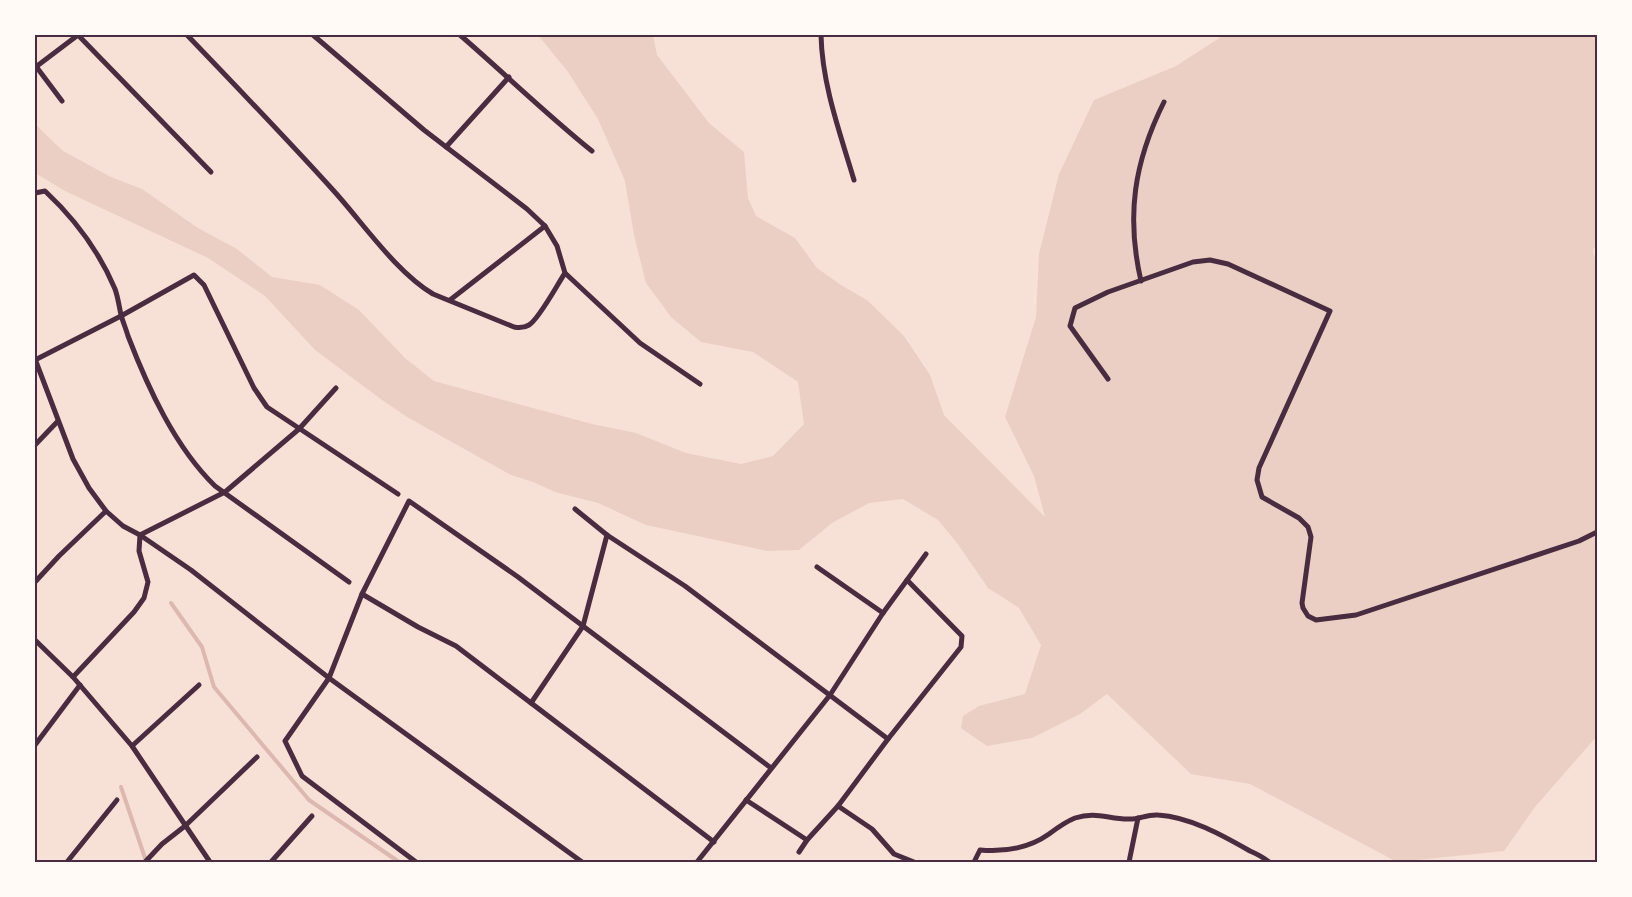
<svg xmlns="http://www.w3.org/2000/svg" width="1632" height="897" viewBox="0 0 1632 897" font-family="Mulish,sans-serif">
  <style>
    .green { fill: #ebcfc5 }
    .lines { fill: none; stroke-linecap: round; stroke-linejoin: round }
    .stream { stroke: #dcb8b0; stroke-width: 4 }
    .minor { stroke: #4a2c40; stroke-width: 5 }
    .neatline { fill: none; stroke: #4a2c40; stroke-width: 2 }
  </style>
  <rect width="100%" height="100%" fill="#f7e1d7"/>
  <path class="green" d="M 538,35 L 653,35 L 657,55 L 709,123 L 744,152 L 748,198 L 756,216 L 795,238 L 817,268 L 841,285 L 867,300 L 904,336 L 930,375 L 944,415 L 1045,517 L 1034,476 L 1005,417 L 1036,317 L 1039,254 L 1059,174 L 1094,100 L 1176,66 L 1224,35 L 1597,35 L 1597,242 L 1593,251 L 1597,264 L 1597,736 L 1535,807 L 1504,851 L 1397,862 L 1250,784 L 1191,774 L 1107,694 L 1080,714 L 1032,738 L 987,746 L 961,728 L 963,716 L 979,706 L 1025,694 L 1041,645 L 1019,608 L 988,588 L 957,543 L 938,520 L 903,499 L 869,503 L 832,523 L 799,550 L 767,551 L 646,525 L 598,503 L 555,492 L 533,482 L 511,475 L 407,417 L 382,400 L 315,350 L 265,296 L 208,258 L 65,191 L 35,173 L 35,124 L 63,151 L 111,177 L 142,189 L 198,228 L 237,249 L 272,277 L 320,285 L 359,310 L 405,358 L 434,381 L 592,424 L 636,433 L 686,453 L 741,464 L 773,456 L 804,424 L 798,382 L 753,352 L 701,342 L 671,317 L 646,283 L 634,235 L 625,181 L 598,119 L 568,72 Z"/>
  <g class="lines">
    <g class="stream">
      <path d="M 171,603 L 202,647 L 214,687 L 309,800 L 399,862"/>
      <path d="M 121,787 L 146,861"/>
    </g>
    <g class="minor">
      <path d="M 187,35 C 236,86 285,137 333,190 C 363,223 396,272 433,294 L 514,327 C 519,328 524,328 529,325 C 539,319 557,285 565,273"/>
      <path d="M 313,35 L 424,130 L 527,209 L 545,226 L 557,246 L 565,273 L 640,343 L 700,384"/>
      <path d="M 460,35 C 504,73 546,114 592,151"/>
      <path d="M 821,35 C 822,84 840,133 854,180"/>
      <path d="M 35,65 L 62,101"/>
      <path d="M 37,66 L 78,35 L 211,172"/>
      <path d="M 446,147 L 509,77"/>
      <path d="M 35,193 L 45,191 C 75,219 99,251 115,289 C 118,297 119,306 121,315 C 123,322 126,329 128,336 C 148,388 175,447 215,486 L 349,582"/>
      <path d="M 1141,281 C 1126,216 1134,162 1164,102"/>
      <path d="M 450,300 L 545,226"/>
      <path d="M 35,359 L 73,459 L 89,488 L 106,511 L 123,526 L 140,535 L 191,570 L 329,678 L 582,862"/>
      <path d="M 35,360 L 121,316 L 194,275 L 204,285 L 254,388 L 267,407 L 398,494"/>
      <path d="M 1108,379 L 1070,326 L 1075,308 L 1108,292 L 1193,262 L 1210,260 L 1228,264 L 1330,311 L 1259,468 L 1257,480 L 1262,497 L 1299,518 L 1308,527 L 1311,537 L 1302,603 L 1303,608 L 1308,616 L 1316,620 L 1356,615 L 1579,541 L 1597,532"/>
      <path d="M 35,445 L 58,421"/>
      <path d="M 575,509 L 607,535 L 685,586 L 888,739"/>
      <path d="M 817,567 L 883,613"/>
      <path d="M 35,582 L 59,556 L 106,511"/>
      <path d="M 362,594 L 418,627 L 456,646 L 714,842"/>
      <path d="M 35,640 L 73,677 L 132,746 L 210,862"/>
      <path d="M 73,677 L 134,612 L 144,598 L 148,582 L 139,551 L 140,535 L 225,492 L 299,429 L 336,388"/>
      <path d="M 531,703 L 583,626 L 607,535"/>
      <path d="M 35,745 L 80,685"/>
      <path d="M 132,746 L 199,685"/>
      <path d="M 746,800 L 807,840"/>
      <path d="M 838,806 L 872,829 L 894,854 L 914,862"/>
      <path d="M 799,852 L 807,840 L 838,806 L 888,739 L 961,647 L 962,636 L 907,580"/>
      <path d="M 67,862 L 117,800"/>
      <path d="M 145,862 L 162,844 L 185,826 L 257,757"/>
      <path d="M 271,862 L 312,816"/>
      <path d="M 416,862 L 302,776 L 285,741 L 329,678 L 362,594 L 409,501 L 518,577 L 771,768"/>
      <path d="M 697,862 L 830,695 L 883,613 L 926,554"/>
      <path d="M 974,862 L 980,850 C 1004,852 1028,849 1049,834 C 1057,828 1065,822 1075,818 C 1096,811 1108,819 1128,819 C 1138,820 1147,814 1158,815 C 1190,817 1222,835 1250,851 C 1257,854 1263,857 1269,862"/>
      <path d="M 1129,862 L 1138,818"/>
    </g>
  </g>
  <rect width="1632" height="897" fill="none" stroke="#fffaf5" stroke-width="72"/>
  <rect x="36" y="36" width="1560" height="825" class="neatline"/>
</svg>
